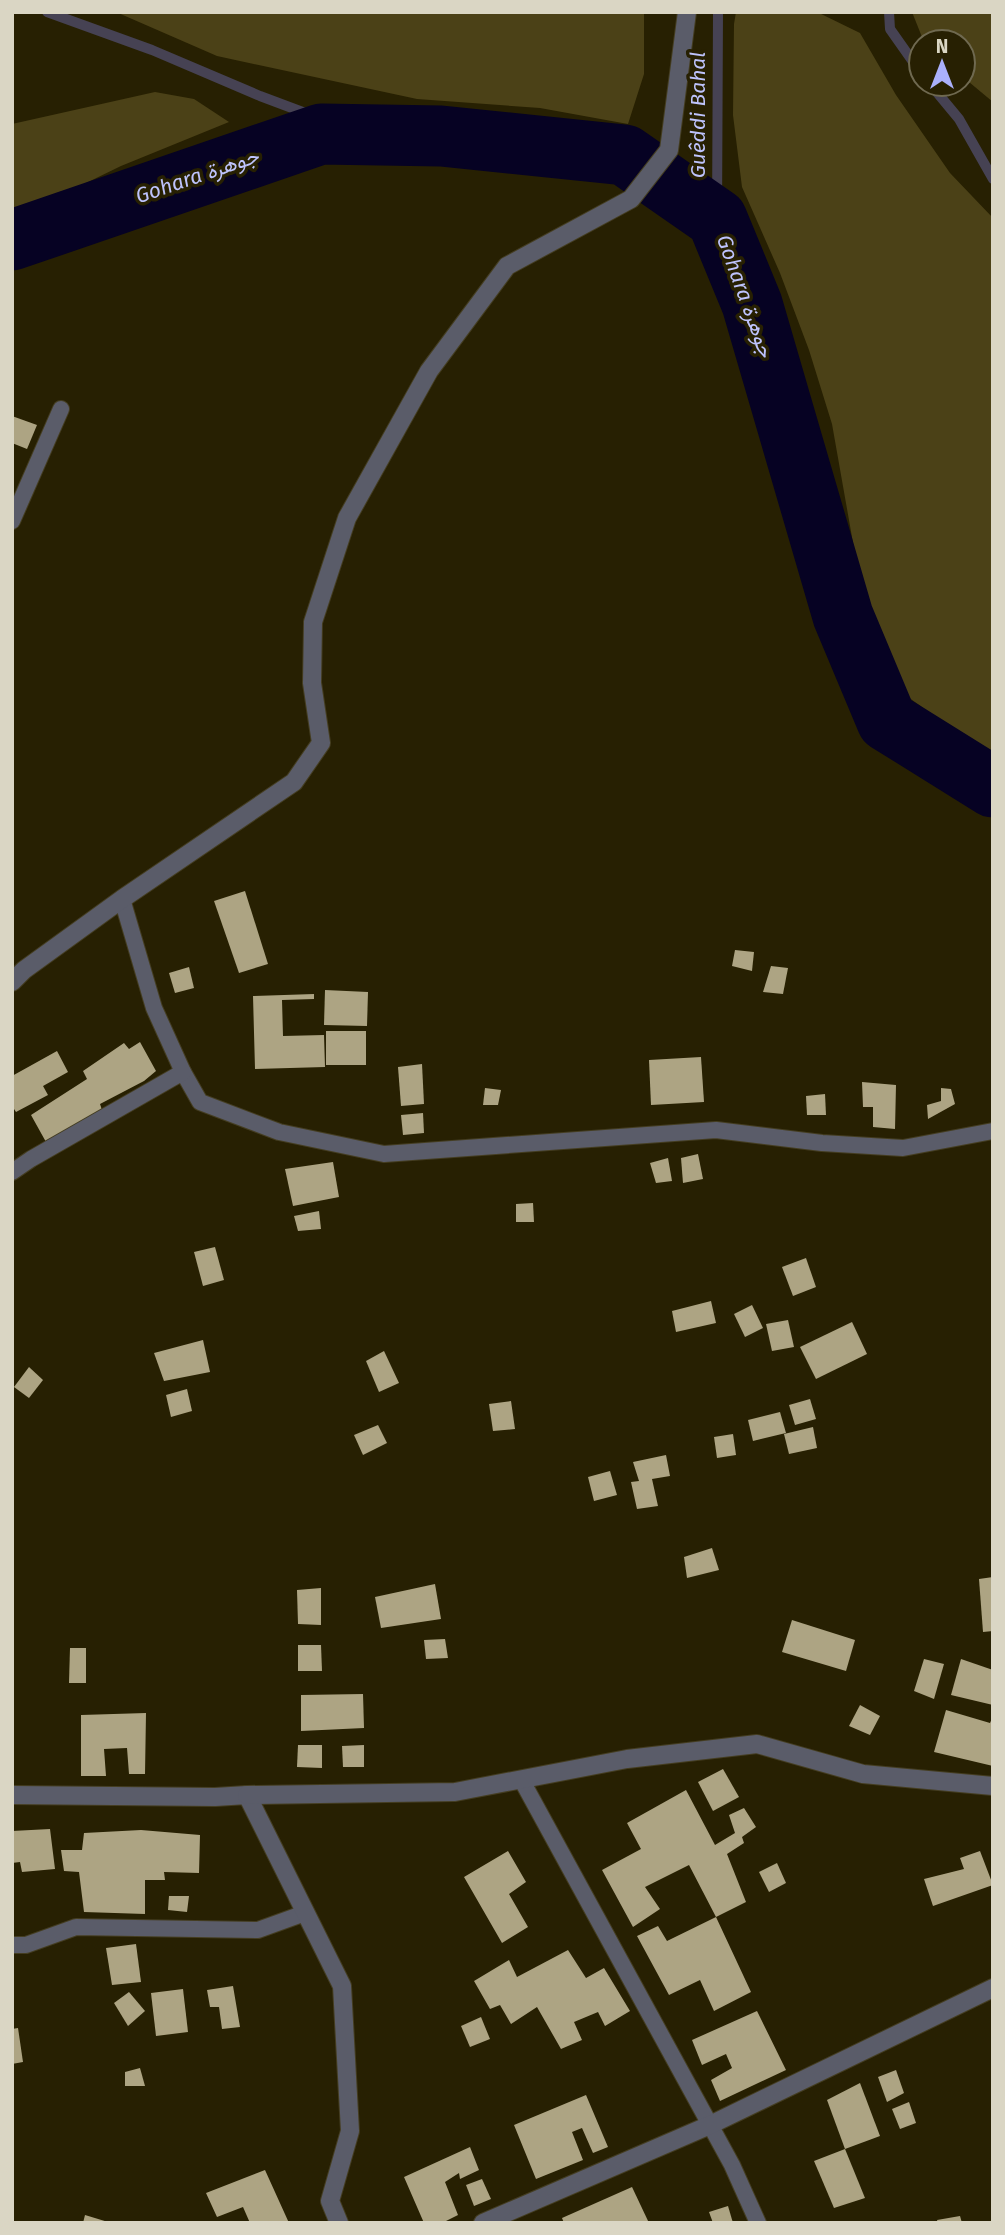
<svg xmlns="http://www.w3.org/2000/svg" width="1005" height="2235" viewBox="0 0 1005 2235" font-family="'Fira Sans',Vazirmatn,sans-serif">
  <style>
    .green { fill: #4b4117 }
    .lines { fill: none; stroke-linecap: round; stroke-linejoin: round }
    .stream { stroke: #464253; stroke-width: 10 }
    .river { stroke: #060223; stroke-width: 61 }
    .building { fill: #ada483 }
    .service-casing { stroke: #443d21; stroke-width: 18 }
    .minor-casing { stroke: #443d21; stroke-width: 20 }
    .service { stroke: #5a5c69; stroke-width: 16 }
    .minor { stroke: #5a5c69; stroke-width: 18 }
    .labels { text-anchor: middle; dominant-baseline: central; stroke-width: 7; stroke-linejoin: round; paint-order: stroke }
    .water-label { font-size: 21px; font-style: italic; fill: #bec3fc; stroke: #272002 }
  </style>
  <rect width="100%" height="100%" fill="#272002"/>
  <g class="green">
    <path d="M 116,12 L 644,12 L 644,74 L 628,124 L 540,108 L 417,99 L 217,56 Z"/>
    <path d="M 736,12 L 817,12 L 860,33 L 896,95 L 950,173 L 993,218 L 993,758 L 908,697 L 861,588 L 832,424 L 809,350 L 780,273 L 742,187 L 733,115 L 734,24 Z"/>
    <path d="M 912,12 L 993,12 L 993,102 L 963,77 L 963,42 L 924,42 Z"/>
    <path d="M 155,92 L 194,99 L 229,122 L 121,166 L 12,219 L 12,124 Z"/>
  </g>
  <g class="lines">
    <g class="stream">
      <path d="M 47,12 L 152,50 L 260,96 L 364,135"/>
      <path d="M 889,12 L 890,29 L 921,73"/>
      <path d="M 930,84 L 959,119 L 993,179"/>
      <path d="M 717,219 L 718,12"/>
    </g>
    <path class="river" d="M 12,240 L 321,134 L 441,136 L 625,155 L 717,219 L 752,304 L 843,616 L 887,721 L 993,787"/>
  </g>
  <g class="building">
    <path d="M 12,416 L 37,425 L 27,449 L 12,443 Z"/>
    <path d="M 245,891 L 268,964 L 239,973 L 214,901 Z"/>
    <path d="M 735,950 L 754,952 L 752,971 L 732,966 Z"/>
    <path d="M 771,966 L 788,968 L 783,994 L 763,992 Z"/>
    <path d="M 189,967 L 194,988 L 175,993 L 169,973 Z"/>
    <path d="M 325,990 L 368,992 L 367,1026 L 324,1025 Z"/>
    <path d="M 314,994 L 314,999 L 282,1000 L 283,1036 L 324,1035 L 325,1067 L 255,1069 L 253,996 Z"/>
    <rect x="326" y="1031" width="40" height="34"/>
    <path d="M 140,1042 L 156,1071 L 144,1081 L 100,1104 L 102,1110 L 46,1142 L 31,1115 L 87,1079 L 83,1071 L 124,1043 L 129,1049 Z"/>
    <path d="M 57,1051 L 68,1072 L 43,1086 L 48,1095 L 16,1112 L 12,1106 L 12,1076 Z"/>
    <path d="M 701,1057 L 704,1102 L 651,1105 L 649,1060 Z"/>
    <path d="M 422,1064 L 424,1104 L 401,1106 L 398,1067 Z"/>
    <path d="M 862,1082 L 896,1085 L 895,1129 L 873,1127 L 873,1107 L 863,1107 Z"/>
    <path d="M 485,1088 L 501,1090 L 498,1105 L 483,1105 Z"/>
    <path d="M 941,1088 L 951,1089 L 955,1104 L 928,1119 L 927,1105 L 941,1101 Z"/>
    <path d="M 825,1094 L 826,1115 L 807,1115 L 806,1096 Z"/>
    <path d="M 423,1113 L 424,1133 L 403,1135 L 401,1115 Z"/>
    <path d="M 698,1154 L 703,1179 L 683,1183 L 681,1158 Z"/>
    <path d="M 668,1158 L 672,1181 L 656,1183 L 650,1163 Z"/>
    <path d="M 333,1162 L 339,1197 L 293,1206 L 285,1169 Z"/>
    <path d="M 533,1203 L 534,1222 L 516,1222 L 516,1204 Z"/>
    <path d="M 319,1211 L 321,1229 L 298,1231 L 294,1216 Z"/>
    <path d="M 215,1247 L 224,1280 L 203,1286 L 194,1252 Z"/>
    <path d="M 806,1258 L 816,1287 L 793,1296 L 782,1267 Z"/>
    <path d="M 711,1301 L 716,1323 L 676,1332 L 672,1311 Z"/>
    <path d="M 752,1305 L 763,1328 L 745,1337 L 734,1314 Z"/>
    <path d="M 788,1320 L 794,1347 L 772,1351 L 766,1324 Z"/>
    <path d="M 852,1322 L 867,1354 L 816,1379 L 800,1347 Z"/>
    <path d="M 203,1340 L 210,1372 L 164,1381 L 154,1353 Z"/>
    <path d="M 384,1351 L 399,1383 L 379,1392 L 366,1361 Z"/>
    <path d="M 29,1367 L 43,1380 L 29,1398 L 14,1387 Z"/>
    <path d="M 187,1389 L 192,1411 L 171,1417 L 166,1395 Z"/>
    <path d="M 810,1399 L 816,1419 L 795,1425 L 789,1405 Z"/>
    <path d="M 511,1401 L 515,1429 L 493,1431 L 489,1404 Z"/>
    <path d="M 780,1412 L 786,1433 L 753,1441 L 748,1420 Z"/>
    <path d="M 378,1425 L 387,1443 L 363,1455 L 354,1435 Z"/>
    <path d="M 813,1427 L 817,1448 L 789,1454 L 784,1434 Z"/>
    <path d="M 733,1434 L 736,1455 L 717,1458 L 714,1437 Z"/>
    <path d="M 666,1455 L 670,1476 L 652,1479 L 658,1506 L 637,1509 L 631,1482 L 639,1481 L 633,1462 Z"/>
    <path d="M 610,1471 L 617,1495 L 594,1501 L 588,1477 Z"/>
    <path d="M 712,1548 L 719,1570 L 687,1578 L 684,1557 Z"/>
    <path d="M 993,1577 L 993,1631 L 983,1632 L 979,1579 Z"/>
    <path d="M 435,1584 L 441,1619 L 381,1628 L 375,1597 Z"/>
    <path d="M 321,1588 L 321,1625 L 298,1624 L 297,1590 Z"/>
    <path d="M 792,1620 L 855,1640 L 846,1671 L 782,1652 Z"/>
    <path d="M 445,1639 L 448,1658 L 426,1659 L 424,1640 Z"/>
    <path d="M 298,1645 L 321,1645 L 322,1671 L 298,1671 Z"/>
    <path d="M 70,1648 L 86,1648 L 86,1683 L 69,1683 Z"/>
    <path d="M 924,1659 L 944,1664 L 934,1699 L 914,1691 Z"/>
    <path d="M 961,1659 L 993,1670 L 993,1705 L 951,1695 Z"/>
    <path d="M 363,1694 L 364,1728 L 301,1731 L 301,1695 Z"/>
    <path d="M 860,1705 L 880,1716 L 870,1735 L 849,1726 Z"/>
    <path d="M 946,1710 L 990,1723 L 993,1716 L 993,1766 L 934,1752 Z"/>
    <path d="M 146,1713 L 145,1774 L 129,1774 L 127,1748 L 104,1749 L 106,1776 L 81,1776 L 81,1715 Z"/>
    <path d="M 298,1745 L 322,1745 L 322,1768 L 297,1767 Z"/>
    <path d="M 364,1745 L 364,1767 L 343,1767 L 342,1746 Z"/>
    <path d="M 723,1769 L 739,1797 L 713,1811 L 698,1782 Z"/>
    <path d="M 686,1790 L 715,1845 L 735,1833 L 729,1815 L 744,1808 L 756,1827 L 742,1837 L 744,1843 L 727,1854 L 746,1902 L 716,1917 L 689,1865 L 645,1887 L 660,1909 L 633,1927 L 602,1870 L 641,1849 L 627,1823 Z"/>
    <path d="M 50,1829 L 55,1869 L 22,1872 L 20,1862 L 12,1863 L 12,1831 Z"/>
    <path d="M 141,1830 L 200,1835 L 199,1873 L 164,1872 L 165,1880 L 145,1880 L 145,1914 L 84,1912 L 79,1872 L 64,1871 L 61,1850 L 82,1850 L 84,1833 Z"/>
    <path d="M 508,1851 L 526,1882 L 509,1894 L 528,1927 L 502,1943 L 464,1877 Z"/>
    <path d="M 980,1851 L 993,1885 L 933,1906 L 924,1879 L 964,1869 L 960,1858 Z"/>
    <path d="M 777,1863 L 786,1883 L 769,1892 L 759,1872 Z"/>
    <path d="M 169,1896 L 189,1896 L 187,1912 L 168,1910 Z"/>
    <path d="M 716,1917 L 751,1992 L 714,2011 L 700,1980 L 669,1995 L 637,1936 L 658,1926 L 667,1941 Z"/>
    <path d="M 136,1944 L 141,1982 L 112,1985 L 106,1948 Z"/>
    <path d="M 568,1950 L 586,1978 L 604,1968 L 630,2011 L 605,2026 L 598,2012 L 574,2022 L 582,2040 L 561,2049 L 537,2007 L 511,2024 L 500,2005 L 490,2009 L 474,1981 L 509,1960 L 517,1977 Z"/>
    <path d="M 233,1986 L 240,2027 L 222,2029 L 219,2007 L 210,2007 L 207,1990 Z"/>
    <path d="M 183,1989 L 188,2032 L 156,2036 L 151,1993 Z"/>
    <path d="M 129,1992 L 145,2011 L 128,2026 L 114,2003 Z"/>
    <path d="M 757,2011 L 786,2070 L 720,2101 L 711,2080 L 732,2068 L 726,2054 L 702,2065 L 692,2040 Z"/>
    <path d="M 481,2017 L 490,2039 L 470,2047 L 461,2026 Z"/>
    <path d="M 18,2028 L 23,2062 L 12,2064 L 12,2029 Z"/>
    <path d="M 140,2068 L 145,2086 L 125,2086 L 125,2072 Z"/>
    <path d="M 896,2070 L 904,2093 L 887,2102 L 878,2077 Z"/>
    <path d="M 860,2083 L 880,2136 L 845,2149 L 827,2100 Z"/>
    <path d="M 586,2095 L 608,2147 L 593,2153 L 582,2128 L 572,2132 L 583,2160 L 536,2179 L 514,2125 Z"/>
    <path d="M 909,2102 L 916,2123 L 900,2129 L 892,2109 Z"/>
    <path d="M 470,2147 L 479,2170 L 460,2179 L 459,2173 L 445,2182 L 458,2215 L 442,2223 L 424,2223 L 404,2177 Z"/>
    <path d="M 845,2149 L 865,2198 L 834,2208 L 814,2161 Z"/>
    <path d="M 265,2170 L 289,2223 L 250,2223 L 243,2207 L 217,2217 L 206,2193 Z"/>
    <path d="M 482,2179 L 491,2199 L 474,2206 L 466,2185 Z"/>
    <path d="M 632,2187 L 649,2223 L 564,2223 L 562,2218 Z"/>
    <path d="M 728,2206 L 733,2223 L 713,2223 L 709,2212 Z"/>
    <path d="M 85,2215 L 108,2222 L 108,2223 L 83,2223 Z"/>
    <path d="M 960,2216 L 962,2223 L 938,2223 L 937,2220 Z"/>
  </g>
  <g class="lines">
    <g class="service-casing">
      <g id="service">
        <path d="M 12,521 L 61,409"/>
        <path d="M 183,1072 L 200,1102 L 279,1132 L 384,1154 L 716,1130 L 822,1143 L 903,1148 L 993,1131"/>
        <path d="M 12,1172 L 31,1159 L 183,1072 L 154,1008 L 122,899"/>
        <path d="M 521,1779 L 732,2165 L 758,2223"/>
        <path d="M 12,1945 L 26,1945 L 76,1927 L 258,1930 L 305,1913"/>
      </g>
    </g>
    <g class="minor-casing">
      <g id="minor">
        <path d="M 12,982 L 24,970 L 122,899 L 294,782 L 321,743 L 312,683 L 313,622 L 347,518 L 429,371 L 507,266 L 631,199 L 669,150 L 687,12"/>
        <path d="M 12,1795 L 215,1797 L 247,1795 L 342,1986 L 350,2131 L 330,2201 L 339,2223"/>
        <path d="M 247,1795 L 455,1792 L 627,1759 L 757,1744 L 863,1774 L 993,1786"/>
        <path d="M 483,2223 L 710,2125 L 993,1988"/>
      </g>
    </g>
    <use href="#service" class="service"/>
    <use href="#minor" class="minor"/>
  </g>
  <g class="labels">
    <g class="water-label">
      <text transform="translate(698 115) rotate(-90)">Guêddi Bahal</text>
      <text transform="translate(197 176) rotate(-19)">Gohara جوهرة</text>
      <text transform="translate(745 296) rotate(70)">Gohara جوهرة</text>
    </g>
  </g>
  <rect width="1005" height="2235" fill="none" stroke="#dad6c4" stroke-width="28"/>
  <g transform="translate(942 63)"><circle r="33" fill="#272002" stroke="#6f6950" stroke-width="2"/>
  <path d="M0-5L12 26L0 18L-12 26Z" fill="#aab0fb"/>
  <text y="-10" font-size="19" font-weight="bold" text-anchor="middle" fill="#dad6c4">N</text>
  </g>
</svg>
